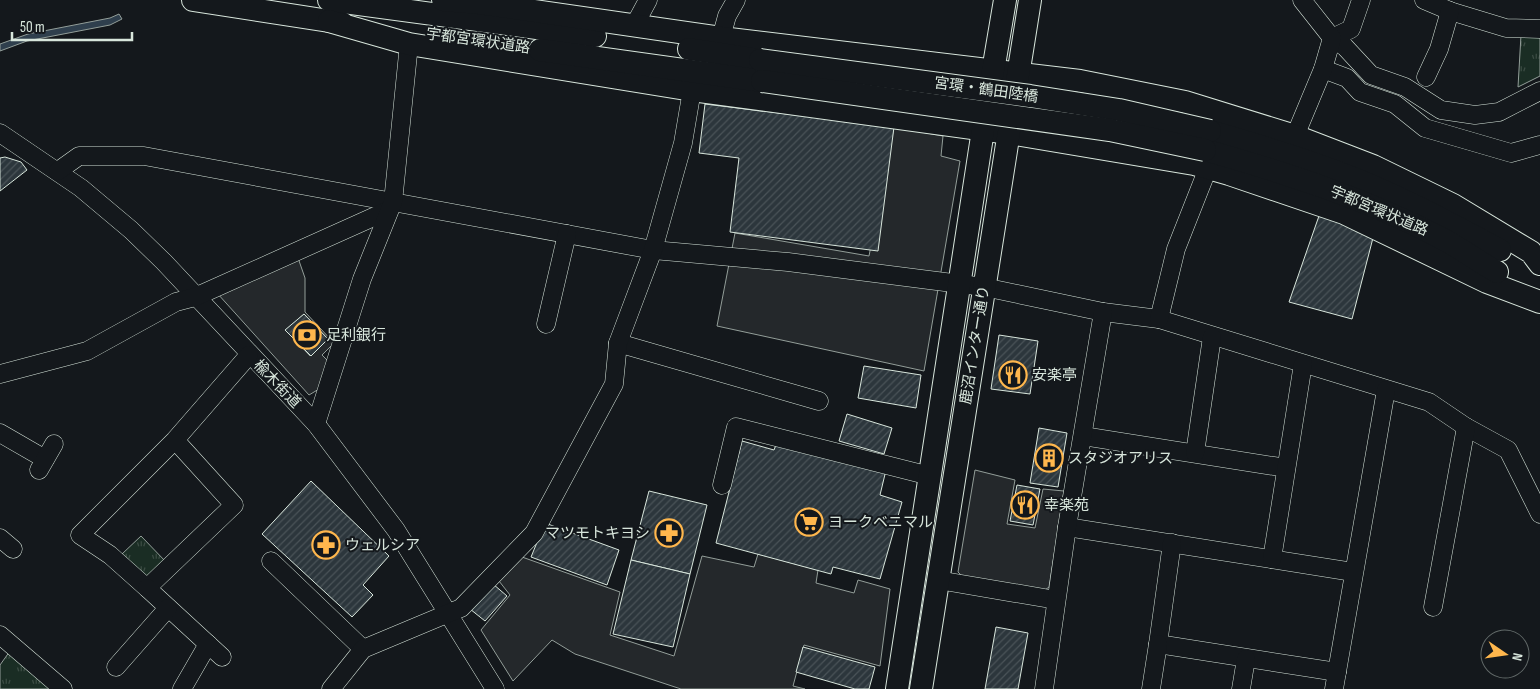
<svg xmlns="http://www.w3.org/2000/svg" width="1540" height="689" viewBox="0 0 1540 689" font-family="'Sofia Sans Condensed','Noto Sans JP',sans-serif">
  <style>
    .grass { fill: url(#grass-tufts); stroke: #939e99 }
    .parking { fill: #24282b; stroke: #939e99; fill-rule: evenodd }
    .water { fill: #2f3f4d; stroke: #939e99 }
    .building { fill: url(#building-hatch); stroke: #d8e6dc }
    .lines { fill: none; stroke-linecap: round; stroke-linejoin: round }
    .minor-casing { stroke: #d8e6dc; stroke-width: 19 }
    .major-casing { stroke: #d8e6dc; stroke-width: 24 }
    .minor { stroke: #14181c; stroke-width: 18 }
    .major { stroke: #14181c; stroke-width: 22 }
    .major-bridge-casing { stroke: #d8e6dc; stroke-width: 24; stroke-linecap: butt }
    .major-bridge { stroke: #14181c; stroke-width: 22 }
    .labels { text-anchor: middle; dominant-baseline: central; stroke-width: 4; stroke-linejoin: round; paint-order: stroke }
    .street-label { font-size: 15px; fill: #d8e6dc; stroke: #14181c }
    .poi-label { font-size: 15px; fill: #d8e6dc; stroke: #14181c; text-anchor: start }
  </style>
  <defs>
    <pattern id="grass-tufts" width="24" height="20" patternUnits="userSpaceOnUse" patternTransform="scale(1.25)"><rect width="24" height="20" fill="#1a2d24"/><path d="M3 7l-1-3M5 7V3M7 7l1-3M15 17l-1-3M17 17v-4M19 17l1-3" fill="none" stroke="#3b4b43"/></pattern>
    <pattern id="building-hatch" width="6" height="6" patternUnits="userSpaceOnUse" patternTransform="scale(1.25)"><rect width="6" height="6" fill="#2c363c"/><path d="M-1 1l2-2M0 6l6-6M5 7l2-2" fill="none" stroke="#4a5358"/></pattern>
  </defs>
  <rect width="100%" height="100%" fill="#14181c"/>
  <g class="grass">
    <path d="M 1521,35 L 1540,36 L 1540,76 L 1518,87 Z"/>
    <path d="M 141,536 L 166,562 L 153,575 L 145,576 L 122,554 Z"/>
    <path d="M 10,651 L 50,689 L 0,689 L 0,665 Z"/>
  </g>
  <g class="parking">
    <path d="M 894,127 L 943,136 L 941,156 L 960,161 L 924,371 L 717,326 L 735,233 L 869,256 Z"/>
    <path d="M 297,255 L 305,278 L 305,312 L 334,343 L 322,355 L 331,364 L 324,386 L 309,395 L 217,293 ZM 304,314 L 328,339 L 310,356 L 286,330 Z"/>
    <path d="M 975,470 L 1015,480 L 1007,524 L 1035,528 L 1043,489 L 1064,491 L 1049,587 L 1041,593 L 966,580 L 958,572 Z"/>
    <path d="M 758,554 L 818,570 L 816,583 L 854,593 L 858,580 L 890,589 L 880,666 L 804,645 L 793,686 L 805,689 L 681,689 L 575,654 L 552,640 L 513,681 L 481,630 L 510,595 L 499,581 L 522,557 L 620,592 L 610,635 L 674,656 L 702,556 L 754,567 Z"/>
  </g>
  <path class="water" d="M 119,14 L 122,19 L 110,25 L 27,41 L 0,51 L 0,44 L 28,34 L 110,18 Z"/>
  <g class="building">
    <path d="M 705,104 L 894,127 L 878,251 L 730,232 L 739,158 L 699,153 Z"/>
    <path d="M 5,157 L 21,162 L 27,170 L 0,191 L 0,158 Z"/>
    <path d="M 1320,213 L 1374,234 L 1352,319 L 1289,302 Z"/>
    <path d="M 304,314 L 328,339 L 311,356 L 285,330 Z"/>
    <path d="M 999,335 L 1038,341 L 1030,394 L 991,389 Z"/>
    <path d="M 864,366 L 921,375 L 916,408 L 858,398 Z"/>
    <path d="M 847,414 L 892,428 L 884,454 L 839,441 Z"/>
    <path d="M 1039,428 L 1067,433 L 1058,487 L 1030,483 Z"/>
    <path d="M 742,441 L 774,450 L 777,442 L 886,470 L 880,495 L 902,502 L 880,579 L 833,567 L 831,574 L 716,543 Z"/>
    <path d="M 311,481 L 389,556 L 363,585 L 373,595 L 352,617 L 262,534 Z"/>
    <path d="M 1017,485 L 1040,489 L 1033,525 L 1010,521 Z"/>
    <path d="M 649,491 L 707,505 L 690,574 L 631,560 Z"/>
    <path d="M 545,523 L 619,550 L 607,585 L 531,557 Z"/>
    <path d="M 631,560 L 690,574 L 673,647 L 613,634 Z"/>
    <path d="M 493,584 L 507,596 L 485,621 L 470,609 Z"/>
    <path d="M 996,627 L 1028,633 L 1018,689 L 985,689 Z"/>
    <path d="M 803,647 L 875,667 L 869,689 L 855,689 L 796,672 Z"/>
  </g>
  <g class="lines">
    <g class="minor-casing">
      <g id="minor">
        <path d="M 1361,0 L 1351,29 L 1332,38 L 1345,47 L 1371,75 L 1405,87 L 1441,110 L 1475,115 L 1499,112 L 1540,91"/>
        <path d="M 1424,0 L 1450,11 L 1506,28 L 1540,29"/>
        <path d="M 634,26 L 648,0"/>
        <path d="M 721,38 L 727,16 L 736,0"/>
        <path d="M 1323,69 L 1347,78 L 1360,92 L 1395,104 L 1425,128 L 1511,153 L 1540,145"/>
        <path d="M 1426,77 L 1439,49 L 1450,11"/>
        <path d="M 0,133 L 81,188 L 131,230 L 164,262 L 316,424 L 396,530 L 495,689"/>
        <path d="M 1295,136 L 1323,69 L 1332,38 L 1302,0"/>
        <path d="M 58,171 L 79,156 L 144,156 L 653,250 L 788,262 L 984,287 L 1103,312 L 1159,319 L 1429,402 L 1466,427 L 1508,450 L 1540,514"/>
        <path d="M 1159,319 L 1176,249 L 1208,168"/>
        <path d="M 546,324 L 567,234"/>
        <path d="M 618,343 L 819,401"/>
        <path d="M 0,374 L 87,351 L 176,302 L 195,297 L 389,210"/>
        <path d="M 316,424 L 362,279 L 393,202 L 409,44"/>
        <path d="M 0,433 L 45,459"/>
        <path d="M 1083,436 L 1286,468"/>
        <path d="M 175,440 L 234,505 L 147,588 L 110,555 L 80,535 L 175,440 L 249,355"/>
        <path d="M 1195,453 L 1212,337"/>
        <path d="M 39,470 L 54,444"/>
        <path d="M 722,485 L 736,427 L 930,476"/>
        <path d="M 1067,527 L 1353,572"/>
        <path d="M 0,538 L 13,549"/>
        <path d="M 1172,543 L 1158,644 L 1337,672"/>
        <path d="M 1272,559 L 1303,364"/>
        <path d="M 271,561 L 363,649"/>
        <path d="M 938,580 L 1056,600"/>
        <path d="M 147,588 L 222,657"/>
        <path d="M 1433,607 L 1466,427"/>
        <path d="M 0,635 L 63,689"/>
        <path d="M 116,667 L 168,608"/>
        <path d="M 182,689 L 208,644"/>
        <path d="M 331,689 L 363,649 L 461,608 L 534,533 L 614,384 L 618,343 L 653,250 L 683,143 L 692,90"/>
        <path d="M 1044,689 L 1067,527 L 1103,312"/>
        <path d="M 1151,689 L 1158,644"/>
        <path d="M 1241,689 L 1246,659"/>
        <path d="M 1334,689 L 1386,390"/>
      </g>
    </g>
    <g class="major-casing">
      <g id="major">
        <path d="M 193,0 L 342,23"/>
        <path d="M 329,0 L 595,36"/>
        <path d="M 443,0 L 479,3 L 721,38 L 1080,81 L 1185,102 L 1295,136 L 1373,166 L 1453,205 L 1531,252 L 1540,264"/>
        <path d="M 329,21 L 409,44 L 692,90 L 1009,133 L 1194,164 L 1229,174 L 1344,213 L 1487,282 L 1540,302"/>
        <path d="M 689,49 L 760,60"/>
        <path d="M 540,50 L 762,81"/>
        <path d="M 1016,88 L 1030,0"/>
        <path d="M 1210,131 C 1259,145 1308,160 1356,179 C 1405,199 1453,225 1500,250"/>
        <path d="M 1205,150 C 1286,173 1367,199 1441,238 C 1460,248 1478,261 1497,272"/>
        <path d="M 897,689 L 983,130 L 1005,0"/>
        <path d="M 921,689 L 1011,119"/>
      </g>
    </g>
    <use href="#minor" class="minor"/>
    <use href="#major" class="major"/>
    <g class="major-bridge-casing">
      <g id="major-bridge">
        <path d="M 760,60 L 1030,96 L 1119,110 L 1210,131"/>
        <path d="M 762,81 L 1110,130 L 1205,150"/>
      </g>
    </g>
    <use href="#major-bridge" class="major-bridge"/>
  </g>
  <defs>
    <g id="bank-ring" transform="scale(1.4375)"><circle r="9.5" fill="#14181c" stroke="#ffb74d" stroke-width="1.5"/><path d="M-6-4H6V4H-6ZM0-2.3a2.3 2.3 0 1 0 0 4.6a2.3 2.3 0 1 0 0-4.6Z" fill="#ffb74d"/></g>
    <g id="restaurant-ring" transform="scale(1.4375)"><circle r="9.5" fill="#14181c" stroke="#ffb74d" stroke-width="1.5"/><path d="M-5-6h1v4h1v-4h1v4h1v-4h1v5L-1.5 .5V6h-2V.5L-5-1ZM5-6V6H3V1.5H1.5Q1.5-4 5-6Z" fill="#ffb74d"/></g>
    <g id="building-ring" transform="scale(1.4375)"><circle r="9.5" fill="#14181c" stroke="#ffb74d" stroke-width="1.5"/><path d="M-4-6H4V6H1V3H-1V6H-4ZM-2.5-4.3h1.7v1.8h-1.7ZM.8-4.3h1.7v1.8H.8ZM-2.5-1h1.7V.8h-1.7ZM.8-1h1.7V.8H.8Z" fill="#ffb74d"/></g>
    <g id="supermarket-ring" transform="scale(1.4375)"><circle r="9.5" fill="#14181c" stroke="#ffb74d" stroke-width="1.5"/><path d="M-6-5.5h2.5l.6 2H6L4.5 2H-2.5L-4.4-4H-6ZM-1.5 3.2a1.3 1.3 0 1 0 .1 0ZM3 3.2a1.3 1.3 0 1 0 .1 0Z" fill="#ffb74d"/></g>
    <g id="pharmacy-ring" transform="scale(1.4375)"><circle r="9.5" fill="#14181c" stroke="#ffb74d" stroke-width="1.5"/><path d="M-2-6h4v4h4v4h-4v4h-4v-4h-4v-4h4Z" fill="#ffb74d"/></g>
  </defs>
  <g fill-rule="evenodd">
    <use href="#bank-ring" x="307" y="335"/>
    <use href="#restaurant-ring" x="1013" y="375"/>
    <use href="#building-ring" x="1049" y="458"/>
    <use href="#restaurant-ring" x="1025" y="505"/>
    <use href="#supermarket-ring" x="809" y="522"/>
    <use href="#pharmacy-ring" x="669" y="533"/>
    <use href="#pharmacy-ring" x="326" y="545"/>
  </g>
  <g class="labels">
    <g class="street-label">
      <text transform="translate(478 41) rotate(8)">宇都宮環状道路</text>
      <text transform="translate(986 90) rotate(8)">宮環・鶴田陸橋</text>
      <text transform="translate(1379 211) rotate(23)">宇都宮環状道路</text>
      <text transform="translate(975 345) rotate(-81)">鹿沼インター通り</text>
      <text transform="translate(277 384) rotate(46)">楡木街道</text>
    </g>
    <g class="poi-label">
      <text x="326" y="335">足利銀行</text>
      <text x="1032" y="375">安楽亭</text>
      <text x="1068" y="458">スタジオアリス</text>
      <text x="1044" y="505">幸楽苑</text>
      <text x="828" y="522">ヨークベニマル</text>
      <text x="650" y="533" text-anchor="end">マツモトキヨシ</text>
      <text x="345" y="545">ウェルシア</text>
    </g>
  </g>
  <g transform="translate(1505 654) rotate(103)"><circle r="24" fill="#14181c" stroke="#626a69"/>
  <path d="M0-4L9 19L0 12L-9 19Z" fill="#ffb74d"/>
  <text y="-8" font-size="14" font-weight="bold" text-anchor="middle" fill="#d8e6dc">N</text>
  </g>
  <path d="M12 32v8h120v-8" fill="none" stroke="#d8e6dc" stroke-width="2.5"/>
  <text x="20" y="32" font-size="15" fill="#d8e6dc" stroke="#14181c" stroke-width="4" paint-order="stroke">50 m</text>
</svg>
